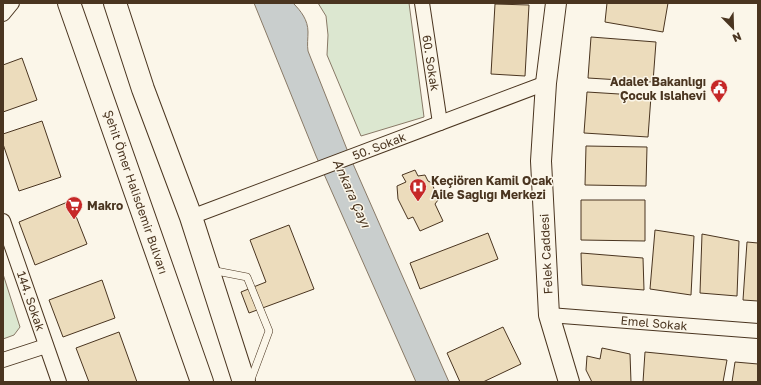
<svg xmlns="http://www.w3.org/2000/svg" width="761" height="385" viewBox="0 0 761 385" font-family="'Golos Text',sans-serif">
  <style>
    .green { fill: #dce7d0; stroke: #887966 }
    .water { fill: #c9cecd; stroke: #887966 }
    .building { fill: #ecdcbc; stroke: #4a3520 }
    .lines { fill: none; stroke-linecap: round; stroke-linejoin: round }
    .lane-casing { stroke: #4a3520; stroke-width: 8 }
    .street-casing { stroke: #4a3520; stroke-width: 16 }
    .secondary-casing { stroke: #4a3520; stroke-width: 22 }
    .highway-casing { stroke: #4a3520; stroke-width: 24 }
    .lane { stroke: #fbf6e9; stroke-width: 7 }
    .street { stroke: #fbf6e9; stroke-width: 14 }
    .secondary { stroke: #fbf6e9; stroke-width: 20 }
    .highway { stroke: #fbf6e9; stroke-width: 22 }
    .labels { text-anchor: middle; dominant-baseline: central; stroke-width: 3; stroke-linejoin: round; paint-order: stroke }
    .street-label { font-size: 12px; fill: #4a3520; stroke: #fbf6e9 }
    .poi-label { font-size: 12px; font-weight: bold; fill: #4a3520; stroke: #fbf6e9; text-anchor: start }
    .water-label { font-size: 13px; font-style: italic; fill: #4a3520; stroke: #fbf6e9 }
  </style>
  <rect width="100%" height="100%" fill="#fbf6e9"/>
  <g class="green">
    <path d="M 318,3 L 409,3 L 424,117 L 361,136 L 327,55 L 328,35 L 326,16 Z"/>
    <path d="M 3,274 L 20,327 L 14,335 L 3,339 Z"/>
  </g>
  <path class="water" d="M 254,3 L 293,3 C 301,11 308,20 308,32 C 308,38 307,45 308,51 L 350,157 L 449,382 L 416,382 L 316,156 Z"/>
  <g class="building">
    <path d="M 607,3 L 668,3 L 663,32 L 605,22 Z"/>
    <path d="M 495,4 L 529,5 L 525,76 L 491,74 Z"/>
    <path d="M 591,37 L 656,42 L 653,82 L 588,78 Z"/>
    <path d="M 22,58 L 37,100 L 3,112 L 3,65 Z"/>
    <path d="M 587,92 L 651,96 L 648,137 L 584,133 Z"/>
    <path d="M 42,121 L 61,177 L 19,191 L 3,144 L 3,134 Z"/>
    <path d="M 586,146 L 647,147 L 646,186 L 585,185 Z"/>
    <path d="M 415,170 L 418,176 L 425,175 L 428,181 L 432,183 L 438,200 L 435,204 L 443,221 L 420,231 L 413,217 L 408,219 L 398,199 L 397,186 L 406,182 L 402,175 Z"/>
    <path d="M 581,200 L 645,200 L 645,241 L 581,240 Z"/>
    <path d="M 70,201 L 87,244 L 35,265 L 19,222 Z"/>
    <path d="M 289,225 L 314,289 L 249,313 L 241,292 L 266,282 L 250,240 Z"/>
    <path d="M 655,230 L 694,236 L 691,295 L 650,289 Z"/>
    <path d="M 488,233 L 498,259 L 420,289 L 410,263 Z"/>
    <path d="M 702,234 L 739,241 L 737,296 L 700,293 Z"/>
    <path d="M 747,242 L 758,243 L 758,301 L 743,300 Z"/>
    <path d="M 581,253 L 643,258 L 644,290 L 582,285 Z"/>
    <path d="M 102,280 L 115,318 L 63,337 L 49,300 Z"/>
    <path d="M 503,327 L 521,364 L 483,382 L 460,382 L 447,353 Z"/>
    <path d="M 119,332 L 137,382 L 89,382 L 76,348 Z"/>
    <path d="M 602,348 L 630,354 L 631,382 L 592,382 L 586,370 L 587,356 L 600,359 Z"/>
    <path d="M 645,352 L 727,360 L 723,382 L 643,382 Z"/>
    <path d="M 735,362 L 758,364 L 758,382 L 732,382 Z"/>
  </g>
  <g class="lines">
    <g class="lane-casing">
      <path id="lane" d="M 211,270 L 247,277 L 269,331 L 250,382"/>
    </g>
    <g class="street-casing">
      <g id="street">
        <path d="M 422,3 L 440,123"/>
        <path d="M 3,14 L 12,3"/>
        <path d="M 191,217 L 546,83"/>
        <path d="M 3,221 L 59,382"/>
        <path d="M 549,315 L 758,331"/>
        <path d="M 3,360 L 46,346"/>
      </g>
    </g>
    <g class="secondary-casing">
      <path id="secondary" d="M 556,3 L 546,83 L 541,161 L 549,315 L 569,382"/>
    </g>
    <g class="highway-casing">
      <g id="highway">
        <path d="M 69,3 L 202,382"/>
        <path d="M 115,3 L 143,89 L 191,217 L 244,382"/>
      </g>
    </g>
    <use href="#lane" class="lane"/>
    <use href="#street" class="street"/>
    <use href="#secondary" class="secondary"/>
    <use href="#highway" class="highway"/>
  </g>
  <defs>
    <g id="civic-pin" transform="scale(0.9)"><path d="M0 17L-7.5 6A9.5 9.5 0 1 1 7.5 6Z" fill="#c62828" stroke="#fbf6e9"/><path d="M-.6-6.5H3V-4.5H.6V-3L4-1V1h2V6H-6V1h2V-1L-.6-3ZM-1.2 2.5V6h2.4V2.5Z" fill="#fff"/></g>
    <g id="hospital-pin" transform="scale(0.9)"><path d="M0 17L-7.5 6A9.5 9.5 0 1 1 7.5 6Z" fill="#c62828" stroke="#fbf6e9"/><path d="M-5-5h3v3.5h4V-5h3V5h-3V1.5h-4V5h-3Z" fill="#fff"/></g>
    <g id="supermarket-pin" transform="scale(0.9)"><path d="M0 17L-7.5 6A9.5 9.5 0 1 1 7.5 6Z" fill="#c62828" stroke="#fbf6e9"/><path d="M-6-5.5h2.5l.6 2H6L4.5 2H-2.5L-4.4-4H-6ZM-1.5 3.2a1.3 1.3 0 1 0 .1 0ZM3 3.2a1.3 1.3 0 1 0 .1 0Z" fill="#fff"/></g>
  </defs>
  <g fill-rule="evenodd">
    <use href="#civic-pin" x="719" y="88"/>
    <use href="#hospital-pin" x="418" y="187"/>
    <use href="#supermarket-pin" x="74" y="205"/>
  </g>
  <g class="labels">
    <g class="street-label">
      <text transform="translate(431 63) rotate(81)">60. Sokak</text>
      <text transform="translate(379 146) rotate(-21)">50. Sokak</text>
      <text transform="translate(136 192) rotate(71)">Şehit Ömer Halisdemir Bulvarı</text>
      <text transform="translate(546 254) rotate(-93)">Felek Caddesi</text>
      <text transform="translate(31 301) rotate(71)">144. Sokak</text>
      <text transform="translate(654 323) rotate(5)">Emel Sokak</text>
    </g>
    <g class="poi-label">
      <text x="706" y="81" text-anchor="end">Adalet Bakanlığı<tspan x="706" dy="14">Çocuk Islahevi</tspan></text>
      <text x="431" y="180">Keçiören Kamil Ocak<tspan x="431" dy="14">Aile Sağlığı Merkezi</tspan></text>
      <text x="87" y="205">Makro</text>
    </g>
    <g class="water-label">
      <text transform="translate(352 193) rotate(66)">Ankara Çayı</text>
    </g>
  </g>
  <rect width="761" height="385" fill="none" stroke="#4a3520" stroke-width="8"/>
  <g transform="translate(733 28) rotate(157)" stroke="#fbf6e9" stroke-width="3" paint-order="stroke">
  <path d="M0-3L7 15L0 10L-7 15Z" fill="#4a3520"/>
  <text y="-6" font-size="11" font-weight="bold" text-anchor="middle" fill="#4a3520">N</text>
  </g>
</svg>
